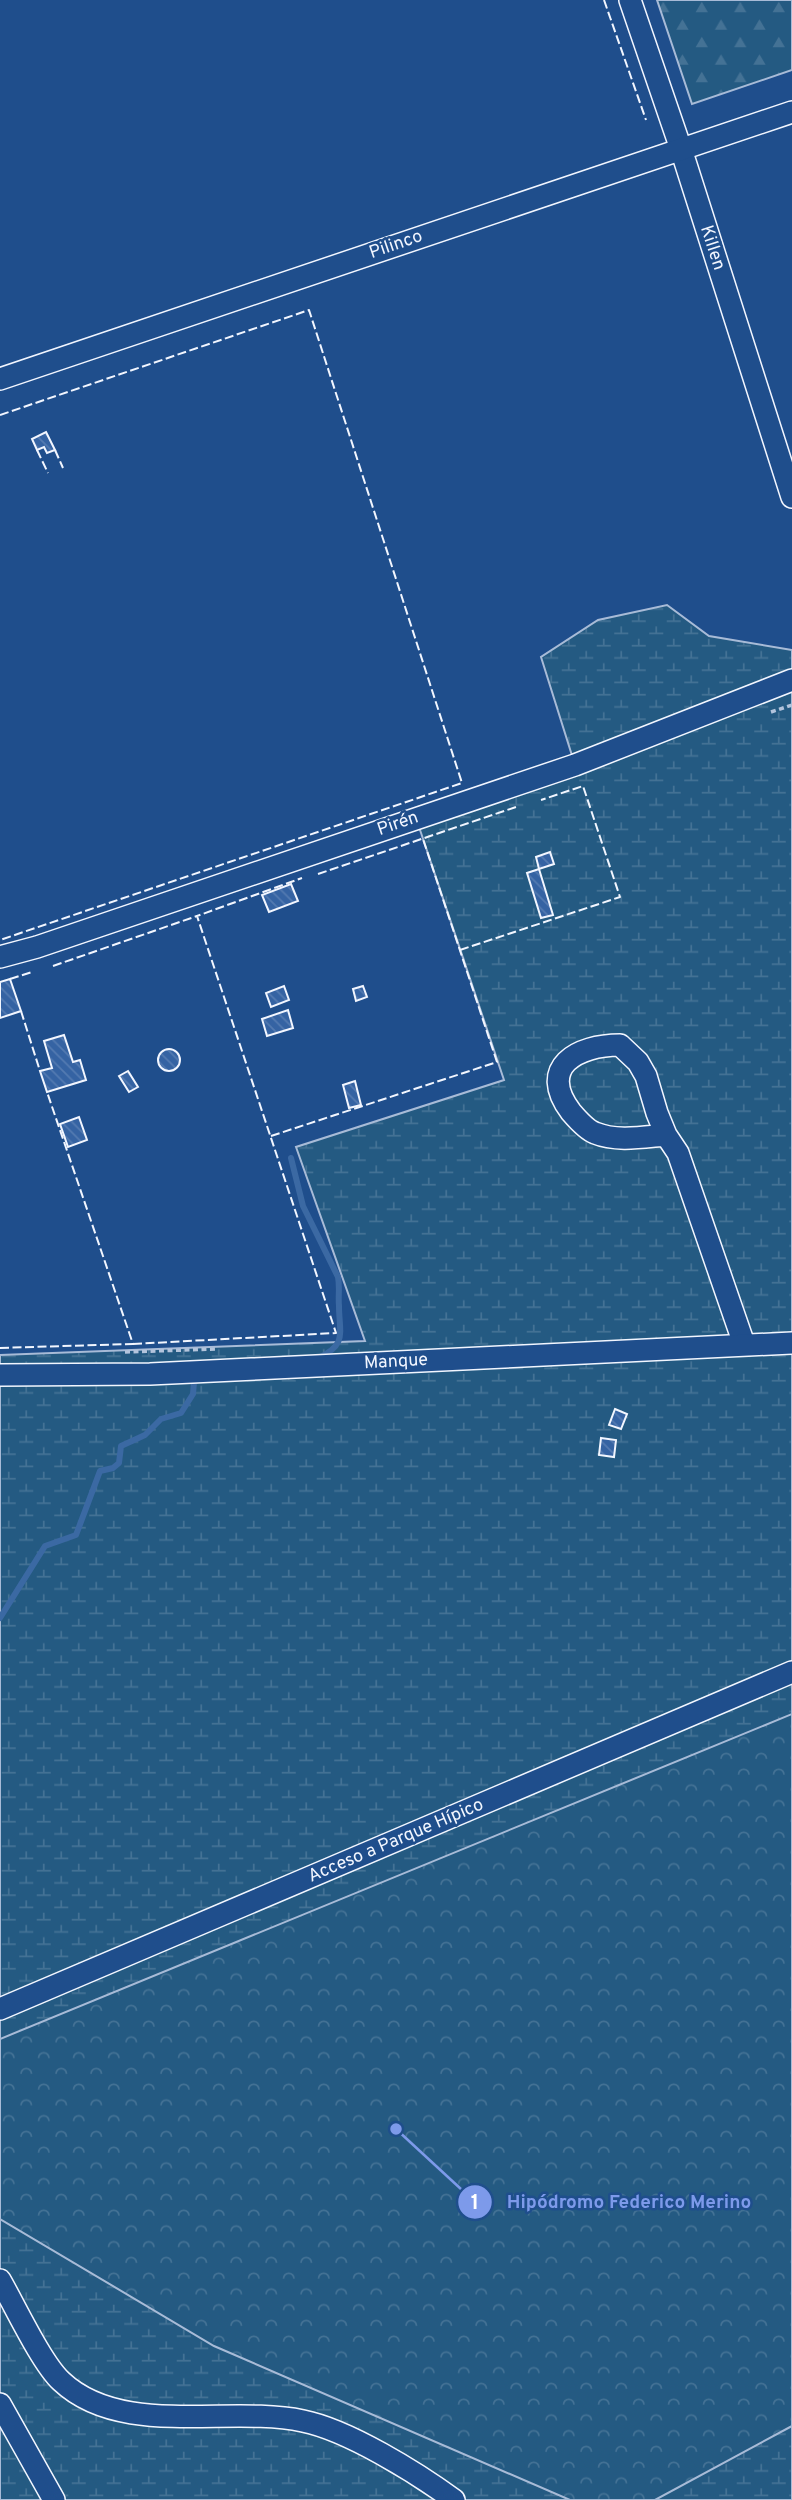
<svg xmlns="http://www.w3.org/2000/svg" width="792" height="2500" viewBox="0 0 792 2500" font-family="Overpass,sans-serif">
  <style>
    .forest { fill: url(#forest-firs); stroke: #a8bbd7; stroke-width: 2 }
    .wetland { fill: url(#wetland-marsh); stroke: #a8bbd7; stroke-width: 2 }
    .park { fill: url(#park-crowns); stroke: #a8bbd7; stroke-width: 2 }
    .lines { fill: none; stroke-linecap: round; stroke-linejoin: round }
    .stream { stroke: #3b69a3; stroke-width: 6 }
    .building { fill: url(#building-back-hatch); stroke: #f2f6ff; stroke-width: 2 }
    .minor-casing { stroke: #f2f6ff; stroke-width: 24 }
    .path { stroke: #b3c4dc; stroke-width: 3.5; stroke-dasharray: 5 3.5; stroke-linecap: butt }
    .minor { stroke: #1f4e8c; stroke-width: 21 }
    .fence { stroke: #f2f6ff; stroke-width: 2; stroke-dasharray: 9 3.5; stroke-linecap: butt }
    .labels { text-anchor: middle; dominant-baseline: central; stroke-width: 5; stroke-linejoin: round; paint-order: stroke }
    .street-label { font-size: 18px; fill: #f2f6ff; stroke: #1f4e8c }
    .leader { fill: none; stroke: #7d9aea; stroke-width: 2.5 }
    .callout-dot { fill: #7d9aea; stroke: #1f4e8c; stroke-width: 2.5 }
    .mark-label { font-size: 21px; text-anchor: middle; font-weight: bold; fill: #fff }
    .callout-label { font-size: 19px; text-anchor: middle; font-weight: bold; fill: #7d9aea; stroke: #1f4e8c; stroke-width: 5; stroke-linejoin: round; paint-order: stroke }
  </style>
  <defs>
    <pattern id="forest-firs" width="22" height="20" patternUnits="userSpaceOnUse" patternTransform="scale(1.75)"><rect width="22" height="20" fill="#245a82"/><path d="M5 1l3.5 6h-7zM16 11l3.5 6h-7z" fill="#447295"/></pattern>
    <pattern id="wetland-marsh" width="20" height="14" patternUnits="userSpaceOnUse" patternTransform="scale(1.75)"><rect width="20" height="14" fill="#245a82"/><path d="M1 5h8M5 5V1M11 12h8M15 12V8" fill="none" stroke="#447295"/></pattern>
    <pattern id="park-crowns" width="20" height="18" patternUnits="userSpaceOnUse" patternTransform="scale(1.75)"><rect width="20" height="18" fill="#245a82"/><path d="M2 6a3 3 0 1 1 6 0M12 15a3 3 0 1 1 6 0" fill="none" stroke="#447295"/></pattern>
    <pattern id="building-back-hatch" width="6" height="6" patternUnits="userSpaceOnUse" patternTransform="scale(1.75)"><rect width="6" height="6" fill="#3563a3"/><path d="M-1 5l2 2M0 0l6 6M5-1l2 2" fill="none" stroke="#537ab1"/></pattern>
  </defs>
  <rect width="100%" height="100%" fill="#1f4e8c"/>
  <path class="forest" d="M 657,0 L 792,0 L 792,70 L 692,104 Z"/>
  <path class="wetland" d="M 667,605 L 709,636 L 792,650 L 792,2500 L 0,2500 L 0,1355 L 365,1341 L 296,1147 L 504,1080 L 416,818 L 575,765 L 541,657 L 598,620 Z"/>
  <path class="park" d="M 792,1714 L 792,2426 L 655,2500 L 570,2500 L 214,2346 L 0,2219 L 0,2039 Z"/>
  <g class="lines">
    <g class="stream">
      <path d="M 291,1158 L 303,1206 L 338,1277 C 340,1287 338,1296 339,1306 C 339,1332 348,1345 318,1358"/>
      <path d="M 0,1618 L 45,1546 L 76,1535 L 100,1471 L 113,1468 L 119,1463 L 121,1446 L 145,1435 L 161,1419 L 181,1413 L 193,1394 L 194,1382 L 200,1379"/>
    </g>
  </g>
  <g class="building">
    <path d="M 46,432 L 55,450 L 47,453 L 44,447 L 37,450 L 32,439 Z"/>
    <path d="M 550,852 L 554,864 L 539,869 L 536,857 Z"/>
    <path d="M 539,869 L 553,915 L 541,918 L 527,873 Z"/>
    <path d="M 291,884 L 298,901 L 269,912 L 262,895 Z"/>
    <path d="M 10,979 L 21,1011 L 0,1018 L 0,982 Z"/>
    <path d="M 284,986 L 289,1000 L 271,1007 L 266,993 Z"/>
    <path d="M 363,986 L 367,997 L 356,1001 L 353,989 Z"/>
    <path d="M 288,1010 L 293,1028 L 267,1036 L 262,1019 Z"/>
    <path d="M 64,1035 L 73,1062 L 80,1060 L 86,1080 L 47,1092 L 40,1071 L 52,1068 L 44,1041 Z"/>
    <circle cx="169" cy="1060" r="11"/>
    <path d="M 128,1071 L 138,1087 L 129,1092 L 119,1076 Z"/>
    <path d="M 355,1081 L 361,1105 L 349,1108 L 343,1085 Z"/>
    <path d="M 79,1117 L 87,1140 L 68,1147 L 60,1124 Z"/>
    <path d="M 615,1409 L 627,1414 L 621,1429 L 609,1425 Z"/>
    <path d="M 601,1438 L 616,1440 L 614,1457 L 599,1455 Z"/>
  </g>
  <g class="lines">
    <g class="minor-casing">
      <g id="minor">
        <path d="M 630,0 L 681,149 L 792,497"/>
        <path d="M 0,379 L 792,112"/>
        <path d="M 0,957 L 37,947 L 575,765 L 792,680"/>
        <path d="M 666,1135 C 643,1137 617,1142 595,1133 C 587,1130 577,1119 571,1112 C 537,1067 577,1045 620,1045 L 638,1062 L 646,1076 L 657,1113 L 666,1135 L 678,1153 L 744,1344"/>
        <path d="M 0,1375 L 150,1374 L 792,1343"/>
        <path d="M 0,2009 L 792,1672"/>
        <path d="M 0,2280 C 15,2306 41,2362 61,2381 C 121,2438 228,2405 303,2421 C 348,2430 417,2473 454,2500"/>
        <path d="M 0,2404 L 54,2500"/>
      </g>
    </g>
    <g class="path">
      <path d="M 771,712 L 792,705"/>
      <path d="M 125,1352 L 215,1349"/>
    </g>
    <use href="#minor" class="minor"/>
    <g class="fence">
      <path d="M 604,0 L 646,120"/>
      <path d="M 0,415 L 309,310 L 462,783 L 0,940"/>
      <path d="M 37,450 L 48,473"/>
      <path d="M 55,450 L 63,468"/>
      <path d="M 318,874 L 516,807"/>
      <path d="M 460,950 L 620,897 L 583,786 L 541,800"/>
      <path d="M 53,966 L 197,916"/>
      <path d="M 10,979 L 32,972"/>
      <path d="M 21,1011 L 40,1071"/>
      <path d="M 271,1136 L 497,1062 L 423,839"/>
      <path d="M 133,1344 L 336,1333 L 197,916 L 302,878"/>
      <path d="M 0,1348 L 133,1344 L 47,1092"/>
    </g>
  </g>
  <g class="labels">
    <g class="street-label">
      <text transform="translate(396 245) rotate(-19)">Pilinco</text>
      <text transform="translate(712 248) rotate(72)">Killen</text>
      <text transform="translate(398 824) rotate(-19)">Pirén</text>
      <text transform="translate(396 1362) rotate(-3)">Manque</text>
      <text transform="translate(396 1841) rotate(-23)">Acceso a Parque Hípico</text>
    </g>
  </g>
  <path class="leader" d="M396 2129L475 2202"/>
  <g class="callout-dot">
    <circle cx="396" cy="2129" r="7"/>
    <circle cx="475" cy="2202" r="18"/>
  </g>
  <g class="mark-label">
    <text x="475" y="2209">1</text>
  </g>
  <g class="callout-label">
    <text x="629" y="2208">Hipódromo Federico Merino</text>
  </g>
</svg>
